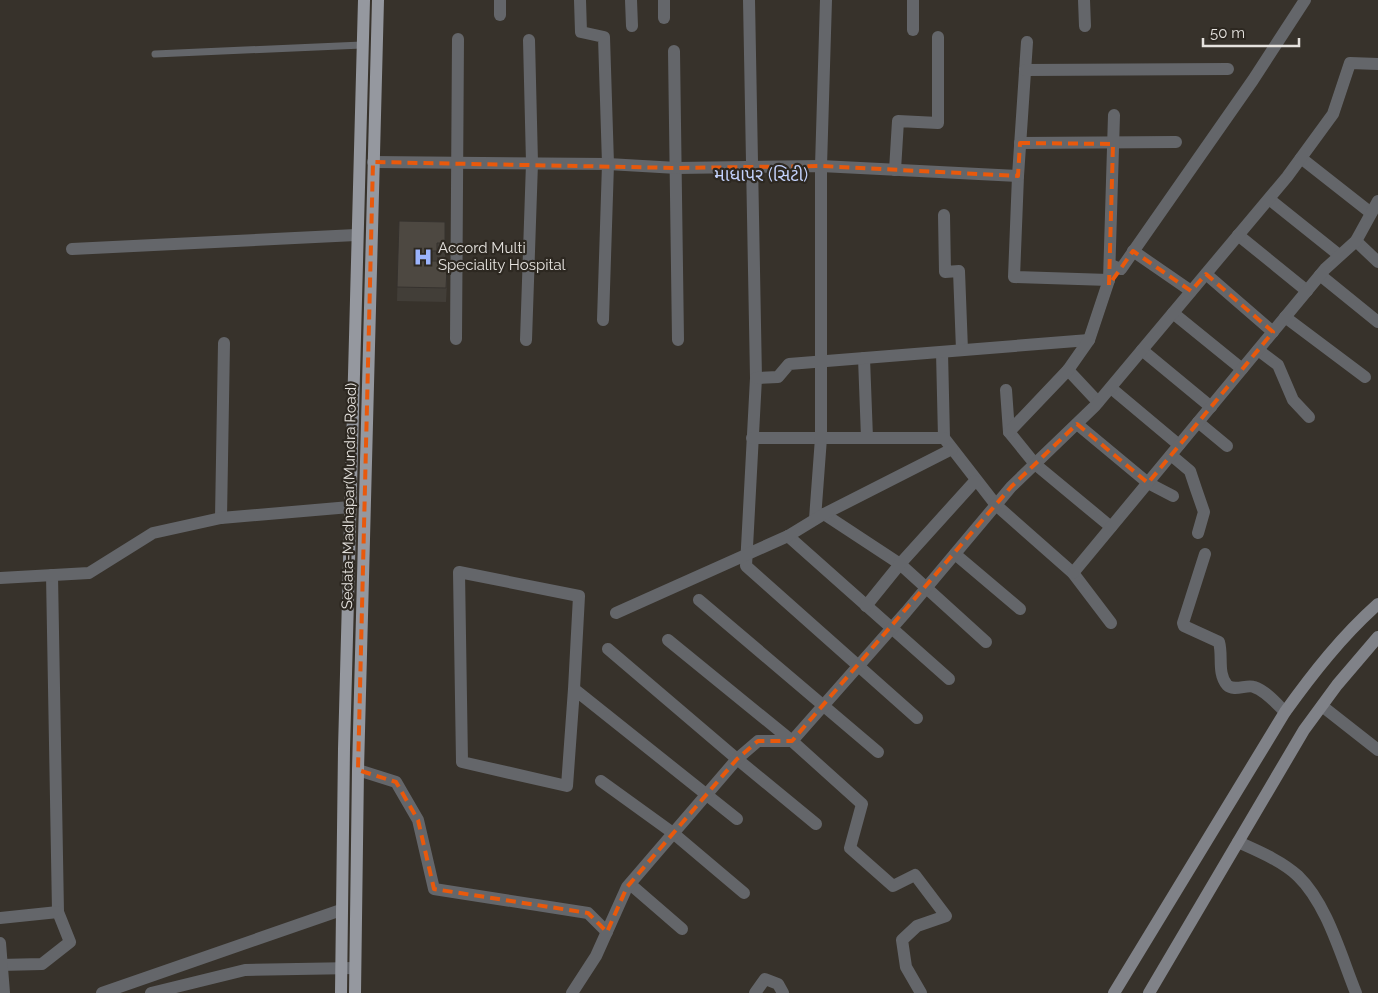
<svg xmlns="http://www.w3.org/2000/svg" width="1378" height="993" viewBox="0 0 1378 993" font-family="Raleway,'Noto Sans Gujarati',sans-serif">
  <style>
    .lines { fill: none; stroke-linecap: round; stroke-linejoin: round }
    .lane { stroke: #64666a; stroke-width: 7 }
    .street { stroke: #64666a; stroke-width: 12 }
    .secondary { stroke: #808288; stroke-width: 12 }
    .primary { stroke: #95989f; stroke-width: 12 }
    .wall { fill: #423e38 }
    .building { fill: #4d4841; stroke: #36322e }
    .marked { fill: none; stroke: #e8590c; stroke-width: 4; stroke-dasharray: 10 6; stroke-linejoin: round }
    .labels { text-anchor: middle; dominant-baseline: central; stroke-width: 4.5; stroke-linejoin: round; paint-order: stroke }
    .poi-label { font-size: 15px; fill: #e5e2de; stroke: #2d2821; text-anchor: start }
    .street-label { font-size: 15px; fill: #e5e2de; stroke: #2d2821 }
    .quarter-label { font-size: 18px; fill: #c3d2fc; stroke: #2d2821 }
  </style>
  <rect width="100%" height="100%" fill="#37322b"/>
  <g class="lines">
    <path class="lane" d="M 155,54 L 362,45"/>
    <g class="street">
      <path d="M 580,0 L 581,32 L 604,37 L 608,164 L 603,320"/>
      <path d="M 631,0 L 632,26"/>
      <path d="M 664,0 L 664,18"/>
      <path d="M 749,0 L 756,378 L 746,566 L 917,718"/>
      <path d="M 913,0 L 913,30"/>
      <path d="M 1084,0 L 1085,26"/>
      <path d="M 500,15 L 500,0"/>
      <path d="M 1027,42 L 1018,176 L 1014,277 L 1109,280"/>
      <path d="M 674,51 L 678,340"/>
      <path d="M 1025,70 L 1228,69"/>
      <path d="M 1020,143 L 1176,142"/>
      <path d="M 1301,158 L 1371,213"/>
      <path d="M 373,162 L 608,164 L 677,168 L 821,166 L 1018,176"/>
      <path d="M 895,170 L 898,121 L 938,123 L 938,37"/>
      <path d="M 1269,199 L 1339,255"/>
      <path d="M 944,215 L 945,272 L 959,271 L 962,350"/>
      <path d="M 1238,235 L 1307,291"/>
      <path d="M 1356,241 L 1378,262"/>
      <path d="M 72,249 L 356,235"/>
      <path d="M 1133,251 L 1191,291"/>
      <path d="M 1110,265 L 1121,269 L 1253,80 L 1305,0"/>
      <path d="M 1206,274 L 1273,332"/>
      <path d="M 1320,275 L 1378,322"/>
      <path d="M 1173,313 L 1242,369"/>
      <path d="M 1285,317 L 1365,377"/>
      <path d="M 456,339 L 458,39"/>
      <path d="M 526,340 L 532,163 L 529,40"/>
      <path d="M 1142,350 L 1211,407"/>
      <path d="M 1258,350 L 1278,365 L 1293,400 L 1309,417"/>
      <path d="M 942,352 L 944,438 L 996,505 L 1073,573 L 1111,623"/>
      <path d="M 864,358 L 867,438"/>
      <path d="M 1068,370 L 1098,402"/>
      <path d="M 756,378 L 778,377 L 789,364 L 1089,340"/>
      <path d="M 1111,388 L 1179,445"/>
      <path d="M 1006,390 L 1009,432 L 1035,464 L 1111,527"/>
      <path d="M 1198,422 L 1227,446"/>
      <path d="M 1077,424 L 1148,483 L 1173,496"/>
      <path d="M 1009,432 L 1068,370 L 1089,340 L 1109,280 L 1114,115"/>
      <path d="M 752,438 L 944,438"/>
      <path d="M 1171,455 L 1190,471 L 1196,489 L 1204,512 L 1198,533"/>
      <path d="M 824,514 L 900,564 L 986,642"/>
      <path d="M 221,518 L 224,343"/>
      <path d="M 815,519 L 821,438 L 821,166 L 826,0"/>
      <path d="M 788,536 L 949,679"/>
      <path d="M 955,554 L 1020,609"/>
      <path d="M 1205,554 L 1183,623 L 1184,626 L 1219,642 C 1223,656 1217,673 1227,685 C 1234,692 1247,684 1254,687 C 1266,691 1276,703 1285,712"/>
      <path d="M 1073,573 L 1325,269 L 1356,241 L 1378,201"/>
      <path d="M 52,575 L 58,912"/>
      <path d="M 0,578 L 89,573 L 153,533 L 221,518 L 350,507"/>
      <path d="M 699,600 L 878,752"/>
      <path d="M 866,606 L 900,564 L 975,481"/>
      <path d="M 616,613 L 788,536 L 824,514 L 952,449"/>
      <path d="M 668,640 L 792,741 L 862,804 L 850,848 L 893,886 L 915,875 L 946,916 L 917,926 L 902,940 L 906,967 L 921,993"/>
      <path d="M 608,649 L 737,759 L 816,824"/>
      <path d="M 574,689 L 567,786 L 462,762 L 459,572 L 579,596 L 574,689 L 737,819"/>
      <path d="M 1322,706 L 1378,750"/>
      <path d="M 358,770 L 396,782 L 418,820 L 434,889 L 588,913 L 607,932"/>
      <path d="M 601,781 L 673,833 L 744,893"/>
      <path d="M 1238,842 C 1258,851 1282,861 1298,876 C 1327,904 1341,956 1356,993"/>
      <path d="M 630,884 L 682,929"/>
      <path d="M 0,918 L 58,912 L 70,942 L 42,964 L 0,965"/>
      <path d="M 0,943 L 4,993"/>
      <path d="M 102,993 L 341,910"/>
      <path d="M 151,993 L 245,970 L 355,968"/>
      <path d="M 572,993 L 596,956 L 627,887 L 737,759 L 758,741 L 792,741 L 906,612 L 1011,487 L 1095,406 L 1287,177 L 1333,114 L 1350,63 L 1378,64"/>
      <path d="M 755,993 L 765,979 L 778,984 L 783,993"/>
    </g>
    <g class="secondary">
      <path d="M 1114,993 L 1285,712 C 1313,673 1342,636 1378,604"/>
      <path d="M 1149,993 L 1304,730 L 1337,685 L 1378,637"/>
    </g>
    <g class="primary">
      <path d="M 341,993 L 344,749 L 364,0"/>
      <path d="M 355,993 L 358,770 L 378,0"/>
    </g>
  </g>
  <path class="wall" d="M 399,221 L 445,236 L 445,258 L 437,257 L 437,261 L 447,282 L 446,302 L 397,301 Z"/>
  <path class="building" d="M 399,221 L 445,222 L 445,243 L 437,243 L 437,251 L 432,251 L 432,261 L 440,261 L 440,268 L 447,268 L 446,288 L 397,287 Z"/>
  <path class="marked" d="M 1020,143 L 1113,144 L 1109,285 L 1133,251 L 1191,291 L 1206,274 L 1273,332 L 1148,483 L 1077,424 L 1011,487 L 792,741 L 758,741 L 737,759 L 627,887 L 607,932 L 588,913 L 434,889 L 418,820 L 396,782 L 358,770 L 373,162 L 677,168 L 821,166 L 1018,176 Z"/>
  <defs>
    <g id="hospital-bare" transform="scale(1.5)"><path d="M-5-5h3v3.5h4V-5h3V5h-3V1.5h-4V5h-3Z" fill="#9bb4fd" stroke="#2d2821" stroke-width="2.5" paint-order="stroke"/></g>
  </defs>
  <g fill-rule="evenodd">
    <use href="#hospital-bare" x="423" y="257"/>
  </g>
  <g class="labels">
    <g class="poi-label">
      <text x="438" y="248">Accord Multi<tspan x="438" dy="17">Speciality Hospital</tspan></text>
    </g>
    <g class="street-label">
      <text transform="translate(349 496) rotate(-89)">Sedata-Madhapar(Mundra Road)</text>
    </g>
    <g class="quarter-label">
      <text x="761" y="174">માધાપર (સિટી)</text>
    </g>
  </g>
  <path d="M1203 38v8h96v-8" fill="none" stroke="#e5e2de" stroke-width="2.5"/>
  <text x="1210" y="38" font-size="15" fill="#e5e2de" stroke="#2d2821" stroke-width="4" paint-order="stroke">50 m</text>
</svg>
